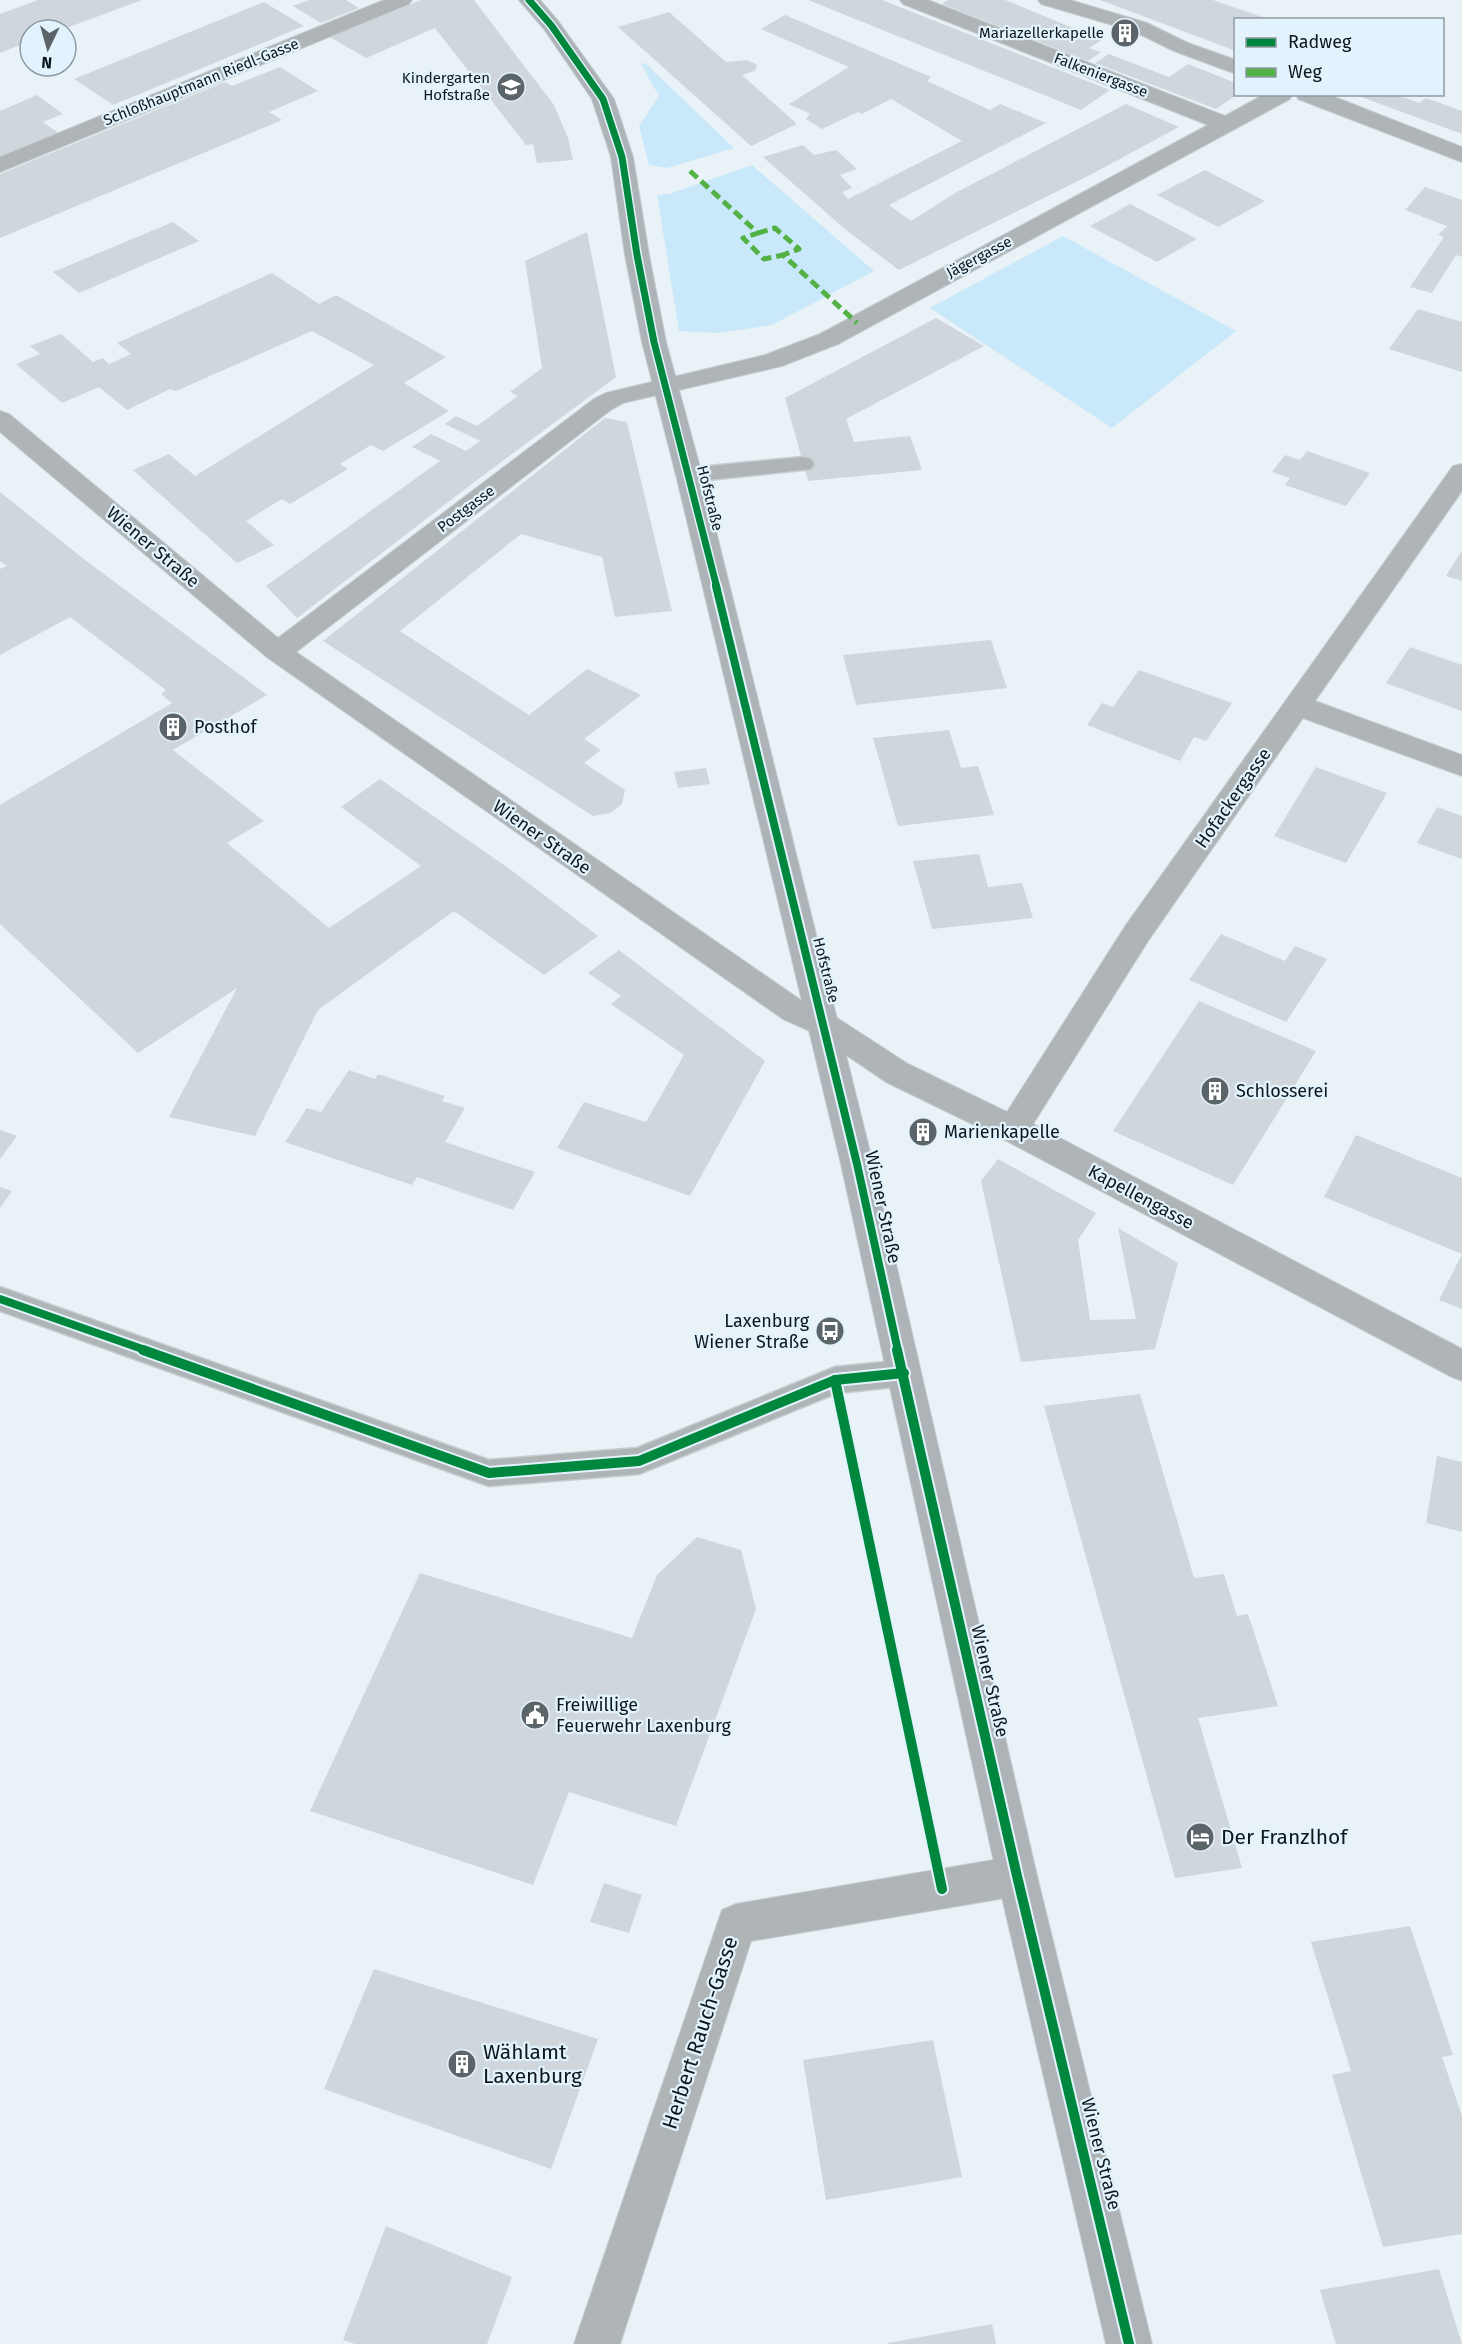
<svg xmlns="http://www.w3.org/2000/svg" width="1462" height="2344" viewBox="0 0 1462 2344" font-family="'Fira Sans',sans-serif">
  <style>
    .green { fill: #c9e9fa }
    .building { fill: #cfd7dc }
    .lines { fill: none; stroke-linecap: round; stroke-linejoin: round }
    .lane-casing { stroke: #c7ced2; stroke-width: 3 }
    .street-casing { stroke: #c7ced2; stroke-width: 2 }
    .secondary-casing { stroke: #c7ced2; stroke-width: 2 }
    .lane { fill: #afb4b6; fill-rule: evenodd }
    .street { fill: #afb4b6; fill-rule: evenodd }
    .secondary { fill: #adb3b6; fill-rule: evenodd }
    .quiet { stroke: #54b145; stroke-width: 5; stroke-dasharray: 10 5; stroke-linecap: butt }
    .cycleway-far2-casing { stroke: #e2f3fd; stroke-width: 10 }
    .cycleway-far1-casing { stroke: #e2f3fd; stroke-width: 12 }
    .cycleway-casing { stroke: #e2f3fd; stroke-width: 14 }
    .cycleway-far2 { stroke: #00873e; stroke-width: 7 }
    .cycleway-far1 { stroke: #00873e; stroke-width: 8 }
    .cycleway { stroke: #00873e; stroke-width: 10 }
    .labels { text-anchor: middle; dominant-baseline: central; stroke-width: 4.5; stroke-linejoin: round; paint-order: stroke }
    .far-poi-label { font-size: 15px; fill: #0f171b; stroke: #e2f3fd; text-anchor: end }
    .far-street-label { font-size: 15px; fill: #0f171b; stroke: #e2f3fd }
    .street-label { font-size: 18px; fill: #0f171b; stroke: #e2f3fd }
    .poi-label { font-size: 18px; fill: #0f171b; stroke: #e2f3fd; text-anchor: start }
    .near-poi-label { font-size: 21px; fill: #0f171b; stroke: #e2f3fd; text-anchor: start }
    .near-street-label { font-size: 21px; fill: #0f171b; stroke: #e2f3fd }
  </style>
  <rect width="100%" height="100%" fill="#e8f2f7"/>
  <g class="green">
    <path d="M 645,63 L 734,148 L 667,168 L 649,165 L 639,126 L 659,96 L 641,64 Z"/>
    <path d="M 752,165 L 874,271 L 772,325 L 718,333 L 679,331 L 657,195 L 669,194 Z"/>
    <path d="M 1063,236 L 1236,331 L 1112,428 L 930,308 Z"/>
  </g>
  <g class="building">
    <path d="M 38,0 L 142,0 L 61,30 L 30,30 L 30,41 L 0,53 L 0,14 Z"/>
    <path d="M 309,0 L 346,0 L 359,8 L 321,23 L 293,6 Z"/>
    <path d="M 421,0 L 474,0 L 554,105 L 568,138 L 573,160 L 537,163 L 533,144 L 526,145 L 435,28 L 366,58 L 330,37 Z"/>
    <path d="M 808,0 L 882,0 L 1110,90 L 1081,110 Z"/>
    <path d="M 948,0 L 1005,0 L 1102,40 L 1089,48 L 1101,52 L 1088,61 L 942,4 Z"/>
    <path d="M 1100,0 L 1213,0 L 1268,19 L 1236,20 L 1236,51 Z"/>
    <path d="M 264,2 L 304,26 L 113,105 L 74,79 Z"/>
    <path d="M 669,12 L 726,62 L 747,60 L 757,65 L 755,71 L 742,75 L 797,124 L 751,146 L 618,27 Z"/>
    <path d="M 785,15 L 931,77 L 927,81 L 990,110 L 1000,104 L 1046,123 L 889,205 L 911,221 L 957,192 L 1126,104 L 1179,127 L 1090,175 L 899,270 L 846,230 L 763,157 L 803,145 L 814,155 L 836,150 L 857,169 L 840,175 L 852,188 L 842,192 L 848,199 L 962,141 L 891,99 L 862,114 L 858,112 L 822,129 L 806,119 L 810,114 L 789,104 L 849,67 L 761,29 Z"/>
    <path d="M 1109,54 L 1169,77 L 1188,64 L 1236,83 L 1236,94 L 1238,94 L 1216,109 L 1095,63 Z"/>
    <path d="M 280,67 L 318,91 L 269,112 L 282,120 L 0,238 L 0,174 L 225,82 L 232,86 Z"/>
    <path d="M 1395,94 L 1419,103 L 1426,98 L 1462,111 L 1462,134 L 1356,95 Z"/>
    <path d="M 37,95 L 63,114 L 43,122 L 61,135 L 0,160 L 0,111 Z"/>
    <path d="M 1205,170 L 1265,201 L 1218,227 L 1157,195 Z"/>
    <path d="M 1425,187 L 1462,200 L 1462,257 L 1456,255 L 1432,293 L 1410,287 L 1444,237 L 1438,235 L 1447,226 L 1405,210 Z"/>
    <path d="M 1130,204 L 1197,239 L 1157,262 L 1090,226 Z"/>
    <path d="M 173,222 L 199,241 L 79,293 L 53,272 Z"/>
    <path d="M 587,232 L 616,377 L 477,480 L 297,618 L 266,586 L 440,461 L 412,447 L 431,434 L 466,451 L 480,441 L 445,424 L 456,416 L 477,426 L 518,396 L 510,392 L 542,368 L 525,261 Z"/>
    <path d="M 272,273 L 319,304 L 336,295 L 446,357 L 404,383 L 449,411 L 383,451 L 371,445 L 340,464 L 348,469 L 290,504 L 282,499 L 246,521 L 274,545 L 237,563 L 133,470 L 169,454 L 195,476 L 374,365 L 312,331 L 176,391 L 170,389 L 127,410 L 99,387 L 62,403 L 16,364 L 40,354 L 30,346 L 61,334 L 93,362 L 103,358 L 109,364 L 131,354 L 117,343 Z"/>
    <path d="M 1418,309 L 1462,322 L 1462,372 L 1389,349 Z"/>
    <path d="M 936,318 L 984,346 L 846,419 L 854,442 L 910,436 L 922,470 L 808,481 L 785,398 Z"/>
    <path d="M 605,418 L 627,422 L 672,611 L 615,617 L 602,557 L 521,534 L 400,631 L 529,715 L 587,669 L 641,695 L 584,739 L 601,750 L 584,763 L 625,790 L 622,804 L 610,813 L 593,816 L 323,641 Z"/>
    <path d="M 1307,451 L 1370,473 L 1346,506 L 1285,485 L 1290,478 L 1272,472 L 1285,455 L 1300,460 Z"/>
    <path d="M 0,492 L 85,560 L 267,695 L 173,750 L 264,821 L 227,843 L 329,928 L 421,866 L 341,807 L 380,779 L 511,870 L 598,936 L 544,975 L 454,911 L 318,1010 L 255,1136 L 169,1117 L 237,988 L 138,1053 L 0,924 L 0,805 L 172,703 L 161,694 L 166,690 L 70,617 L 0,655 L 0,569 L 7,566 L 0,561 Z"/>
    <path d="M 1462,550 L 1462,581 L 1446,576 Z"/>
    <path d="M 991,640 L 1007,688 L 856,705 L 843,655 Z"/>
    <path d="M 1410,647 L 1462,665 L 1462,711 L 1386,683 Z"/>
    <path d="M 1139,670 L 1232,703 L 1206,741 L 1194,737 L 1180,761 L 1087,725 L 1102,703 L 1113,707 Z"/>
    <path d="M 949,730 L 961,768 L 978,766 L 994,815 L 898,826 L 873,738 Z"/>
    <path d="M 1316,767 L 1387,793 L 1346,863 L 1274,836 Z"/>
    <path d="M 706,768 L 710,784 L 678,788 L 674,772 Z"/>
    <path d="M 1437,807 L 1462,816 L 1462,859 L 1417,843 Z"/>
    <path d="M 979,854 L 988,887 L 1022,883 L 1033,918 L 932,929 L 913,861 Z"/>
    <path d="M 1221,934 L 1285,961 L 1295,946 L 1327,959 L 1286,1022 L 1189,980 Z"/>
    <path d="M 619,950 L 765,1061 L 690,1196 L 557,1148 L 584,1102 L 646,1122 L 684,1055 L 611,1004 L 621,996 L 588,973 Z"/>
    <path d="M 1199,1001 L 1316,1051 L 1233,1185 L 1113,1131 Z"/>
    <path d="M 349,1070 L 375,1079 L 378,1074 L 445,1096 L 442,1101 L 465,1108 L 445,1142 L 535,1172 L 513,1210 L 417,1177 L 412,1185 L 285,1142 L 307,1108 L 321,1112 Z"/>
    <path d="M 921,1127 L 930,1130 L 925,1139 L 916,1135 Z"/>
    <path d="M 0,1130 L 17,1136 L 0,1159 Z"/>
    <path d="M 1356,1135 L 1462,1178 L 1462,1309 L 1439,1300 L 1462,1254 L 1324,1197 Z"/>
    <path d="M 998,1159 L 1096,1213 L 1078,1240 L 1090,1320 L 1136,1319 L 1118,1228 L 1178,1263 L 1155,1349 L 1021,1362 L 981,1181 Z"/>
    <path d="M 0,1187 L 12,1191 L 0,1208 Z"/>
    <path d="M 1140,1394 L 1194,1578 L 1224,1574 L 1237,1616 L 1248,1614 L 1278,1706 L 1198,1718 L 1242,1868 L 1175,1878 L 1044,1406 Z"/>
    <path d="M 1437,1456 L 1462,1462 L 1462,1532 L 1426,1523 Z"/>
    <path d="M 697,1537 L 741,1550 L 756,1609 L 676,1826 L 569,1792 L 533,1885 L 310,1811 L 420,1573 L 632,1638 L 657,1575 Z"/>
    <path d="M 604,1883 L 642,1895 L 629,1933 L 590,1922 Z"/>
    <path d="M 1410,1926 L 1453,2055 L 1442,2057 L 1462,2116 L 1462,2234 L 1383,2247 L 1332,2075 L 1351,2071 L 1311,1942 Z"/>
    <path d="M 374,1969 L 598,2039 L 551,2169 L 324,2089 Z"/>
    <path d="M 933,2040 L 962,2177 L 826,2200 L 803,2060 Z"/>
    <path d="M 386,2226 L 512,2277 L 487,2344 L 355,2344 L 343,2340 Z"/>
    <path d="M 1439,2269 L 1462,2344 L 1336,2344 L 1320,2290 Z"/>
    <path d="M 992,2324 L 996,2344 L 888,2344 L 888,2343 Z"/>
  </g>
  <g class="lines">
    <g class="lane-casing">
      <g id="lane">
        <path d="M 803,457 L 811,459 L 814,464 L 811,469 L 689,482 L 681,480 L 678,475 L 681,470 L 689,468 Z"/>
        <path d="M 0,1287 L 489,1460 L 637,1448 L 835,1367 L 904,1360 L 915,1364 L 919,1373 L 915,1382 L 904,1386 L 837,1393 L 639,1474 L 489,1486 L 0,1311 Z"/>
      </g>
    </g>
    <g class="street-casing">
      <g id="street">
        <path d="M 384,0 L 412,0 L 409,4 L 0,172 L 0,157 Z"/>
        <path d="M 900,0 L 928,0 L 1225,116 L 1265,94 L 1292,94 L 1290,99 L 838,344 L 782,366 L 623,403 L 612,409 L 296,652 L 805,1003 L 834,1016 L 908,1064 L 1007,1112 L 1126,925 L 1453,466 L 1462,464 L 1462,491 L 1315,701 L 1462,755 L 1462,776 L 1303,718 L 1148,941 L 1033,1124 L 1462,1349 L 1462,1381 L 1450,1376 L 1001,1138 L 886,1082 L 812,1032 L 783,1019 L 268,658 L 0,432 L 0,411 L 9,414 L 278,638 L 594,399 L 606,393 L 765,355 L 820,334 L 1208,125 L 903,4 Z"/>
        <path d="M 1038,0 L 1070,0 L 1147,23 L 1188,43 L 1236,60 L 1236,74 L 1174,51 L 1133,31 L 1041,4 Z"/>
        <path d="M 1296,94 L 1327,94 L 1462,147 L 1462,162 L 1298,99 Z"/>
        <path d="M 1017,1856 L 1031,1862 L 1037,1876 L 1031,1890 L 1017,1896 L 751,1941 L 620,2344 L 574,2344 L 722,1910 L 736,1904 Z"/>
      </g>
    </g>
    <g class="secondary-casing">
      <path id="secondary" d="M 519,0 L 540,0 L 558,21 L 614,99 L 633,157 L 649,255 L 666,342 L 702,475 L 873,1164 L 1037,1876 L 1152,2344 L 1106,2344 L 997,1876 L 841,1164 L 676,475 L 642,342 L 625,255 L 611,157 L 592,99 L 544,29 Z"/>
    </g>
    <use href="#lane" class="lane"/>
    <use href="#street" class="street"/>
    <use href="#secondary" class="secondary"/>
    <g class="quiet">
      <path d="M 690,171 L 758,233 L 743,238 L 764,259 L 783,255 L 857,323"/>
      <path d="M 758,233 L 775,228 L 799,249 L 783,255"/>
    </g>
    <g class="cycleway-far2-casing">
      <path id="cycleway-far2" d="M 529,0 L 551,25 L 603,99 L 622,157 L 637,255 L 654,342 L 717,588"/>
    </g>
    <g class="cycleway-far1-casing">
      <g id="cycleway-far1">
        <path d="M 716,586 L 857,1164 L 898,1351"/>
        <path d="M 0,1299 L 148,1351"/>
      </g>
    </g>
    <g class="cycleway-casing">
      <g id="cycleway">
        <path d="M 143,1350 L 489,1473 L 639,1461 L 835,1380 L 904,1373"/>
        <path d="M 897,1350 L 1017,1876 L 1129,2344"/>
        <path d="M 835,1380 L 942,1889"/>
      </g>
    </g>
    <use href="#cycleway-far2" class="cycleway-far2"/>
    <use href="#cycleway-far1" class="cycleway-far1"/>
    <use href="#cycleway" class="cycleway"/>
  </g>
  <defs>
    <g id="building-disc" transform="scale(1.5)"><circle r="9.5" fill="#5b6468" stroke="#e2f3fd"/><path d="M-4-6H4V6H1V3H-1V6H-4ZM-2.5-4.3h1.7v1.8h-1.7ZM.8-4.3h1.7v1.8H.8ZM-2.5-1h1.7V.8h-1.7ZM.8-1h1.7V.8H.8Z" fill="#fff"/></g>
    <g id="school-disc" transform="scale(1.5)"><circle r="9.5" fill="#5b6468" stroke="#e2f3fd"/><path d="M0-5L7-2L0 1L-7-2ZM-4 1L0 2.5L4 1V4Q0 6-4 4Z" fill="#fff"/></g>
    <g id="bus-disc" transform="scale(1.5)"><circle r="9.5" fill="#5b6468" stroke="#e2f3fd"/><path d="M-5-6H5V4H4V6H2V4H-2V6H-4V4H-5ZM-3.5-4V0h7V-4ZM-3.5 1.2v1.5H-2V1.2ZM2 1.2v1.5H3.5V1.2Z" fill="#fff"/></g>
    <g id="civic-disc" transform="scale(1.5)"><circle r="9.5" fill="#5b6468" stroke="#e2f3fd"/><path d="M-.6-6.5H3V-4.5H.6V-3L4-1V1h2V6H-6V1h2V-1L-.6-3ZM-1.2 2.5V6h2.4V2.5Z" fill="#fff"/></g>
    <g id="hotel-disc" transform="scale(1.5)"><circle r="9.5" fill="#5b6468" stroke="#e2f3fd"/><path d="M-6-4.5h1.5V1H6V5H4.5V3h-9V5H-6ZM-4 0a1.8 1.8 0 1 1 3.6 0ZM.5 0V-2.5h3Q6-2.5 6 0Z" fill="#fff"/></g>
  </defs>
  <g fill-rule="evenodd">
    <use href="#building-disc" x="1125" y="33"/>
    <use href="#school-disc" x="511" y="87"/>
    <use href="#building-disc" x="173" y="727"/>
    <use href="#building-disc" x="1215" y="1091"/>
    <use href="#building-disc" x="923" y="1132"/>
    <use href="#bus-disc" x="830" y="1331"/>
    <use href="#civic-disc" x="535" y="1715"/>
    <use href="#hotel-disc" x="1200" y="1837"/>
    <use href="#building-disc" x="462" y="2064"/>
  </g>
  <g class="labels">
    <g class="far-poi-label">
      <text x="1104" y="33">Mariazellerkapelle</text>
      <text x="490" y="78">Kindergarten<tspan x="490" dy="17">Hofstraße</tspan></text>
    </g>
    <g class="far-street-label">
      <text transform="translate(1101 75) rotate(21)">Falkeniergasse</text>
      <text transform="translate(201 82) rotate(-22)">Schloßhauptmann Riedl-Gasse</text>
      <text transform="translate(979 257) rotate(-28)">Jägergasse</text>
      <text transform="translate(710 498) rotate(76)">Hofstraße</text>
      <text transform="translate(466 509) rotate(-37)">Postgasse</text>
      <text transform="translate(826 970) rotate(76)">Hofstraße</text>
    </g>
    <g class="street-label">
      <text transform="translate(153 547) rotate(40)">Wiener Straße</text>
      <text transform="translate(1233 798) rotate(-55)">Hofackergasse</text>
      <text transform="translate(542 837) rotate(35)">Wiener Straße</text>
      <text transform="translate(1141 1197) rotate(28)">Kapellengasse</text>
      <text transform="translate(883 1207) rotate(78)">Wiener Straße</text>
      <text transform="translate(990 1681) rotate(77)">Wiener Straße</text>
      <text transform="translate(1101 2154) rotate(76)">Wiener Straße</text>
    </g>
    <g class="poi-label">
      <text x="194" y="727">Posthof</text>
      <text x="1236" y="1091">Schlosserei</text>
      <text x="944" y="1132">Marienkapelle</text>
      <text x="809" y="1321" text-anchor="end">Laxenburg<tspan x="809" dy="21">Wiener Straße</tspan></text>
      <text x="556" y="1705">Freiwillige<tspan x="556" dy="21">Feuerwehr Laxenburg</tspan></text>
    </g>
    <g class="near-poi-label">
      <text x="1221" y="1837">Der Franzlhof</text>
      <text x="483" y="2052">Wählamt<tspan x="483" dy="24">Laxenburg</tspan></text>
    </g>
    <g class="near-street-label">
      <text transform="translate(700 2033) rotate(-72)">Herbert Rauch-Gasse</text>
    </g>
  </g>
  <rect x="1234" y="18" width="210" height="78" fill="#e2f3fd" stroke="#8e9ba3" stroke-width="1.5"/>
  <rect x="1246" y="38" width="30" height="9" fill="#00873e" stroke="#8e9ba3" stroke-width="1.5"/>
  <text x="1288" y="48" font-size="18" fill="#0f171b">Radweg</text>
  <rect x="1246" y="68" width="30" height="9" fill="#54b145" stroke="#8e9ba3" stroke-width="1.5"/>
  <text x="1288" y="78" font-size="18" fill="#0f171b">Weg</text>
  <g transform="translate(48 48) rotate(185)"><circle r="28" fill="#e2f3fd" stroke="#8e9ba3" stroke-width="1.5"/>
  <path d="M0-4.5L10 22L0 15L-10 22Z" fill="#5b6468"/>
  <text y="-9" font-size="16" font-weight="bold" text-anchor="middle" fill="#0f171b">N</text>
  </g>
</svg>
